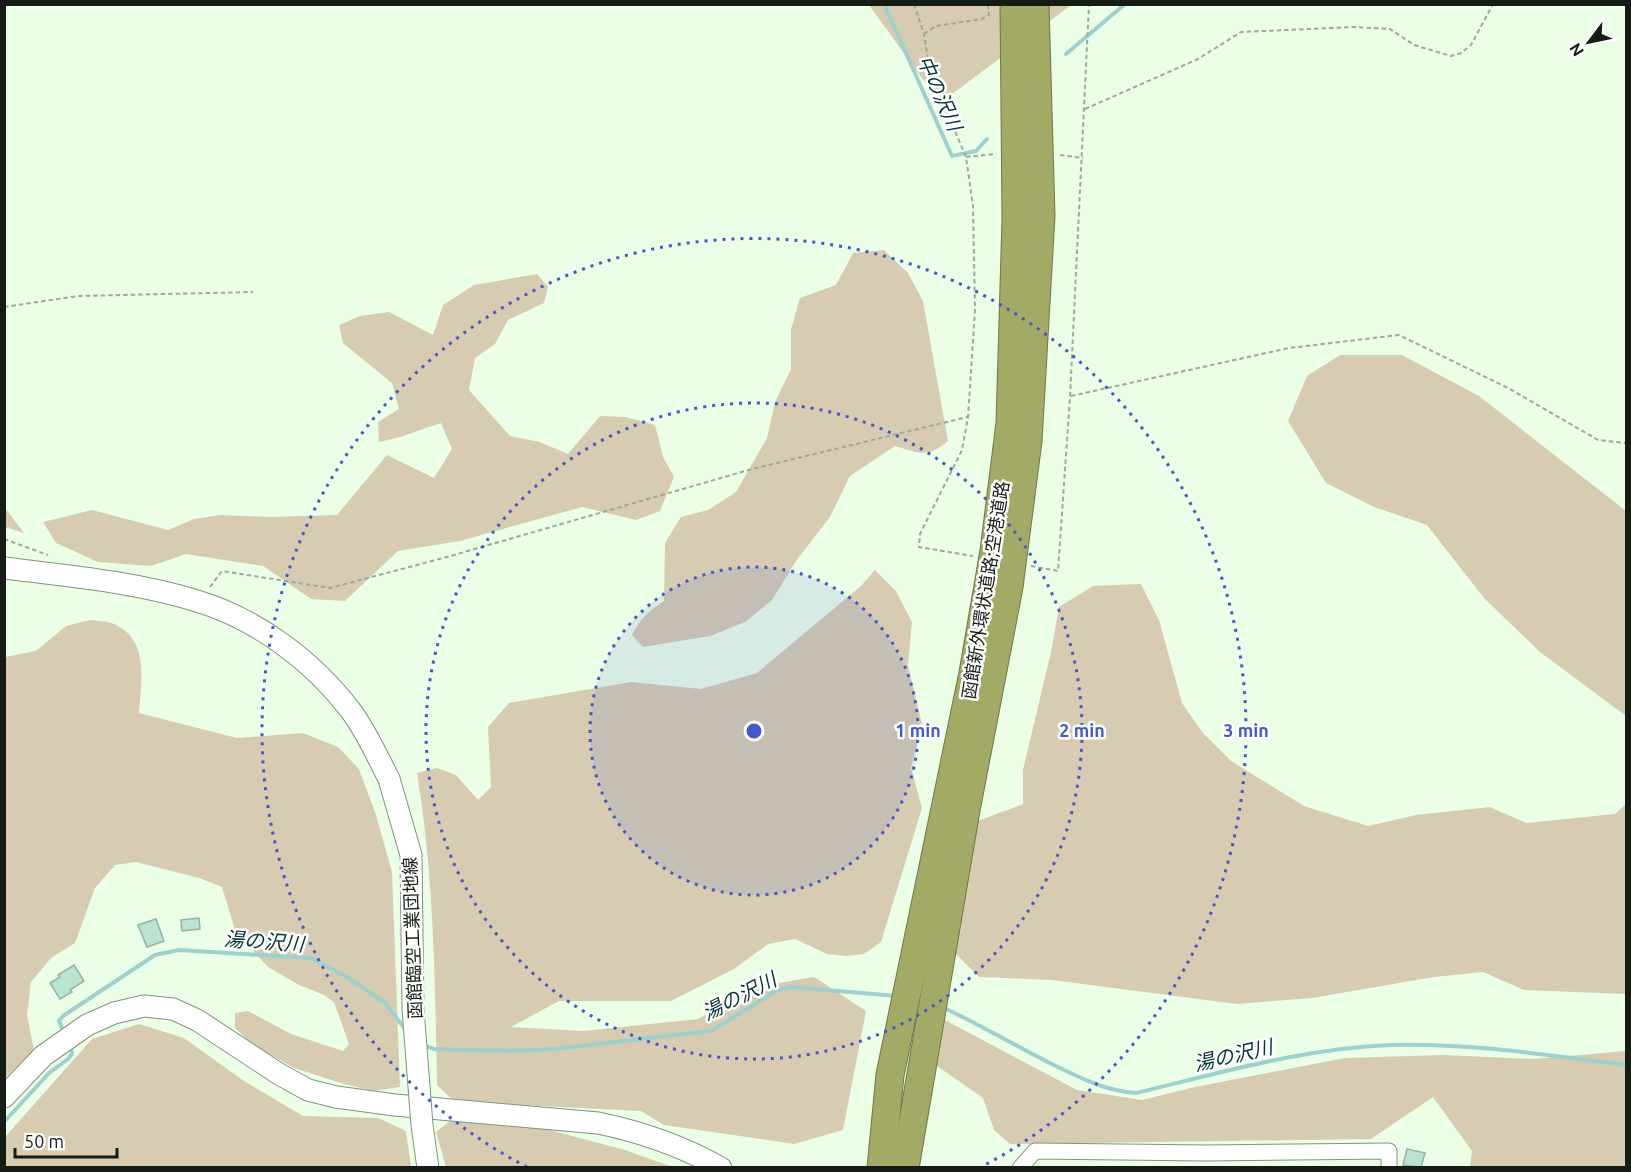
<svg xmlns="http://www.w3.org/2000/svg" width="1631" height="1172" viewBox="0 0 1631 1172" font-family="Ubuntu,'Noto Sans JP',sans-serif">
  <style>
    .green { fill: #d7ccb2 }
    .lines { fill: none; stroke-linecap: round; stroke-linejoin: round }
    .stream { stroke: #9ed0ce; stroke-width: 4 }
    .building { fill: #b8e4d0; stroke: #94b3a5; stroke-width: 1.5 }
    .street-casing { stroke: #80937c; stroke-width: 17 }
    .secondary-casing { stroke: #80937c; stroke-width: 23 }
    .highway-casing { stroke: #707848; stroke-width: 29 }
    .path { stroke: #9bab98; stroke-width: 2; stroke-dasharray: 4.5 3; stroke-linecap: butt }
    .street { stroke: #fff; stroke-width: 15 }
    .secondary { stroke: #fff; stroke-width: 21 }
    .highway { stroke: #a2aa65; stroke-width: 27 }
    .secondary-bridge-casing { stroke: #80937c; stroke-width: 23; stroke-linecap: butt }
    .secondary-bridge { stroke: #fff; stroke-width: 21 }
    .ring { fill: none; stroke: #4358cb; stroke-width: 3; stroke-dasharray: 3 6 }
    .labels { text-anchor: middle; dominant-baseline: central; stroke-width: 5; stroke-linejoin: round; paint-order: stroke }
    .street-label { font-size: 18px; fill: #141c13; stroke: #fff }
    .water-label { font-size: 20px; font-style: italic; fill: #033635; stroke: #fff }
    .centre { fill: #4358cb; stroke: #fff; stroke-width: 3 }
    .ring-label { font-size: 18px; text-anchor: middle; font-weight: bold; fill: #4358cb; stroke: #fff; stroke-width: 5; stroke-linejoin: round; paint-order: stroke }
  </style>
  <rect width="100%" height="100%" fill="#eaffe6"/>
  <g class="green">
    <path d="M 869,5 L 1071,5 L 940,103 Z"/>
    <path d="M 884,250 L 908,273 L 923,301 L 948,441 C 927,459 919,453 895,446 L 850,476 L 830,517 L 796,561 L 772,600 L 745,622 L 710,636 L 643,647 L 632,635 C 640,619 649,611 664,601 L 665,543 L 681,517 L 708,510 L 736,492 L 767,438 L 775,402 L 791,369 L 791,329 L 800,298 L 836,285 L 853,253 Z"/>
    <path d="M 537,274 L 548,287 L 544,303 L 508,320 L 495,344 L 475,358 L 469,390 L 510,436 L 540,442 L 568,454 L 600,416 L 626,417 L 655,425 L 663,457 L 674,477 L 660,511 L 636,520 L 582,507 L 460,541 L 398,551 L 345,601 L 311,599 L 263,566 L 186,554 L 151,566 L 98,562 L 56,543 L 43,522 L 92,510 L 168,530 L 194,519 L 221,515 L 270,517 L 337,515 L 387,455 L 434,478 L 452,449 L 441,423 L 400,437 L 379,442 L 378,422 L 399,409 L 392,383 L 343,343 L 339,325 L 360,316 L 389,312 L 433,335 L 443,305 L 474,285 Z"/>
    <path d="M 1340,355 L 1402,355 L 1479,396 L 1626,511 L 1626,716 L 1540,652 L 1484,598 L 1427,525 L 1374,507 L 1326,483 L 1288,421 L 1307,376 Z"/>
    <path d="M 5,508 L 24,533 L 5,527 Z"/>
    <path d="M 875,570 L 896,591 L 912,622 L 908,665 L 922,724 L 911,768 L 922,808 L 881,942 L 864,954 L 847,956 L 827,954 L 795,939 L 768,944 L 734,969 L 671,1001 L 559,1001 L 511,1027 L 584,1031 L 698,1019 L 756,987 L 814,977 L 866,1011 L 843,1130 L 794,1144 L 664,1125 L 641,1111 L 455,1102 L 437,1085 C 435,981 434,876 417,773 L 437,768 L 456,775 L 478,800 L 491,787 L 488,727 L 509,703 L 631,682 L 701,689 L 757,673 L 861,586 Z"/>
    <path d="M 1141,584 L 1159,620 L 1182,703 L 1203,733 L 1231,761 L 1304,806 L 1368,826 L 1416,815 L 1490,807 L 1526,823 L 1615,814 L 1626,804 L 1626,994 L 1524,990 L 1483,972 L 1434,977 L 1312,998 L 1237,1004 L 1052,980 L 979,977 L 950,948 L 975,822 L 1023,804 L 1023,770 L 1051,652 L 1059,607 L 1093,586 Z"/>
    <path d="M 90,620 C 98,621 107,621 114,624 C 150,640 141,681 139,713 L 237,738 L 303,733 L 338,747 L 359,769 L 376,815 L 392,872 L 400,1087 L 373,1091 L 344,1084 L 294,1068 L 252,1044 L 235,1028 L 235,1013 L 248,1011 L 291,1034 L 343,1051 L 349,1044 L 334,1002 L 324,995 L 299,985 L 268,967 L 236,933 L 222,887 L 199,878 L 136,862 L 115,865 L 95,888 L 75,943 L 51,958 L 31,982 L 27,1015 L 34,1050 L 5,1078 L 5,657 L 36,651 L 66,626 Z"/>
    <path d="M 941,1018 L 1077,1090 L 1142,1100 L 1195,1087 L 1345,1058 L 1444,1055 L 1533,1059 L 1626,1051 L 1626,1167 L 1470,1167 L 1472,1151 L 1433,1097 L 1371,1139 L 1010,1144 L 994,1130 L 983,1098 L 927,1059 Z"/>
    <path d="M 139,1024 L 184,1038 L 244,1081 L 303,1116 L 378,1118 L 406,1131 L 411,1167 L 5,1167 L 5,1137 L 92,1039 Z"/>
    <path d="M 450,1121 L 534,1126 L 625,1150 L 673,1167 L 446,1167 L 436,1132 Z"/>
  </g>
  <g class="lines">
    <g class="stream">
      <path d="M 884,4 L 952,156 L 976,151 L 987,139"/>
      <path d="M 1066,54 L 1125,4"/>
      <path d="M 942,1007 C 983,1026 1021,1049 1062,1069 C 1087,1081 1108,1091 1136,1093 C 1220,1073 1304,1048 1391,1045 C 1469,1043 1549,1055 1626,1065"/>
      <path d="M 64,1033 L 59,1021 L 63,1016 L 155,955 L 179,950 L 311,958 L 347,977 L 385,1003 L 405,1029"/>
      <path d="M 424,1045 L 434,1049 L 509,1051 L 553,1049 L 711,1031 L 776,991 L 790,987 L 897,996"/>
      <path d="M 4,1122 L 49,1073 L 68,1059 L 72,1054 L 70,1045"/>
    </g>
  </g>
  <g class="building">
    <path d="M 199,918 L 200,929 L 182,931 L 181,920 Z"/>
    <path d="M 156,919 L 164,941 L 147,947 L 138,925 Z"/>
    <path d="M 74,965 L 84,981 L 70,990 L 72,992 L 60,999 L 50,983 L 60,977 L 58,975 Z"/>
    <path d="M 1407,1149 L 1425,1153 L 1421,1167 L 1403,1165 Z"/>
  </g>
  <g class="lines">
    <g class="street-casing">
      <path id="street" d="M 1020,1168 L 1035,1151 L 1206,1153 L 1389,1151 L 1389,1168"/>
    </g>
    <g class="secondary-casing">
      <g id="secondary">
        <path d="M 4,568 C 69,576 135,582 197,601 C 257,619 313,661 351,711 C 366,731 377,756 389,779"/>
        <path d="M 4,1097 L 43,1056 L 87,1025 L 114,1013 L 144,1006 L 173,1009 L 197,1020 L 279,1074 L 308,1090 L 336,1097 L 395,1105 L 598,1123 C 642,1132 682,1146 721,1168"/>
      </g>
    </g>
    <g class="highway-casing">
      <g id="highway">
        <path d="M 881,1168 L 890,1075 L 973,673 L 994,551 L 1010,423 L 1016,219 L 1014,4"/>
        <path d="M 905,1168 L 966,810 L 1009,587 L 1028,441 L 1041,216 L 1035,4"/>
      </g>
    </g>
    <g class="path">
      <path d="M 914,4 L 924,34 L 930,72 L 966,157 L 973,206 L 975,310 L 968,417 L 962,450 L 920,534 L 919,547 L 973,556"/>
      <path d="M 924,34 L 936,26 L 982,19 L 989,15 L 988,4"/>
      <path d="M 1085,109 L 1198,59 L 1241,32 L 1354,27 L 1390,29 L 1414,45 L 1451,56 L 1461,53 L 1471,45 L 1493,4"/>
      <path d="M 1060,155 L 1083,158"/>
      <path d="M 966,157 L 996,154"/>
      <path d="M 4,307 L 78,296 L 253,292"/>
      <path d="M 1071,396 L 1289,348 L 1399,335 L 1510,389 L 1598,440 L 1626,443"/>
      <path d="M 4,539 L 48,555"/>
      <path d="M 1031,566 L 1058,571 L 1070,397 L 1089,4"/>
      <path d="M 210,587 L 222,571 L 330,588 L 447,557 L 752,469 L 968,417"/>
    </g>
    <use href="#street" class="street"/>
    <use href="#secondary" class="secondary"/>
    <use href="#highway" class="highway"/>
    <g class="secondary-bridge-casing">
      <path id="secondary-bridge" d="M 389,779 L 411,855 L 413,1009 L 422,1125 L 428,1168"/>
    </g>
    <use href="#secondary-bridge" class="secondary-bridge"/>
  </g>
  <circle cx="754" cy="731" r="164" fill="#4358cb" fill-opacity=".12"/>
  <g class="ring">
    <circle cx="754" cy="731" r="164"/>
    <circle cx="754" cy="731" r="328"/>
    <path d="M527 1167A492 492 0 1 1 981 1167"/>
  </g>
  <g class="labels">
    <g class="street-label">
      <text transform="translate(985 590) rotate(-81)">函館新外環状道路;空港道路</text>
      <text transform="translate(412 938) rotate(-92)">函館臨空工業団地線</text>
    </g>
    <g class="water-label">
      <text transform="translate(940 93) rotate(66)">中の沢川</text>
      <text transform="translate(264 941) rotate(4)">湯の沢川</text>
      <text transform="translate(739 996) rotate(-27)">湯の沢川</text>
      <text transform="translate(1233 1055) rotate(-13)">湯の沢川</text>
    </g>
  </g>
  <circle cx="754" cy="731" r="9" class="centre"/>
  <g class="ring-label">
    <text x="918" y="737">1 min</text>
    <text x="1082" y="737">2 min</text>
    <text x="1246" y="737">3 min</text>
  </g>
  <rect width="1631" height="1172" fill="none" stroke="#141c13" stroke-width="12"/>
  <g transform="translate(1589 42) rotate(238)" stroke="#ffffff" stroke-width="4.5" paint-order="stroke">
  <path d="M0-4.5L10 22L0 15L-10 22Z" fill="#141c13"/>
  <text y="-9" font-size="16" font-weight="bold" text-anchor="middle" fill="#141c13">N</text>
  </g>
  <path d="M15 1148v9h102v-9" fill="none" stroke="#141c13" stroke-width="3"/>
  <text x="24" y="1148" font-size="18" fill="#141c13" stroke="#ffffff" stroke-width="4.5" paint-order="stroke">50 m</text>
</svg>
